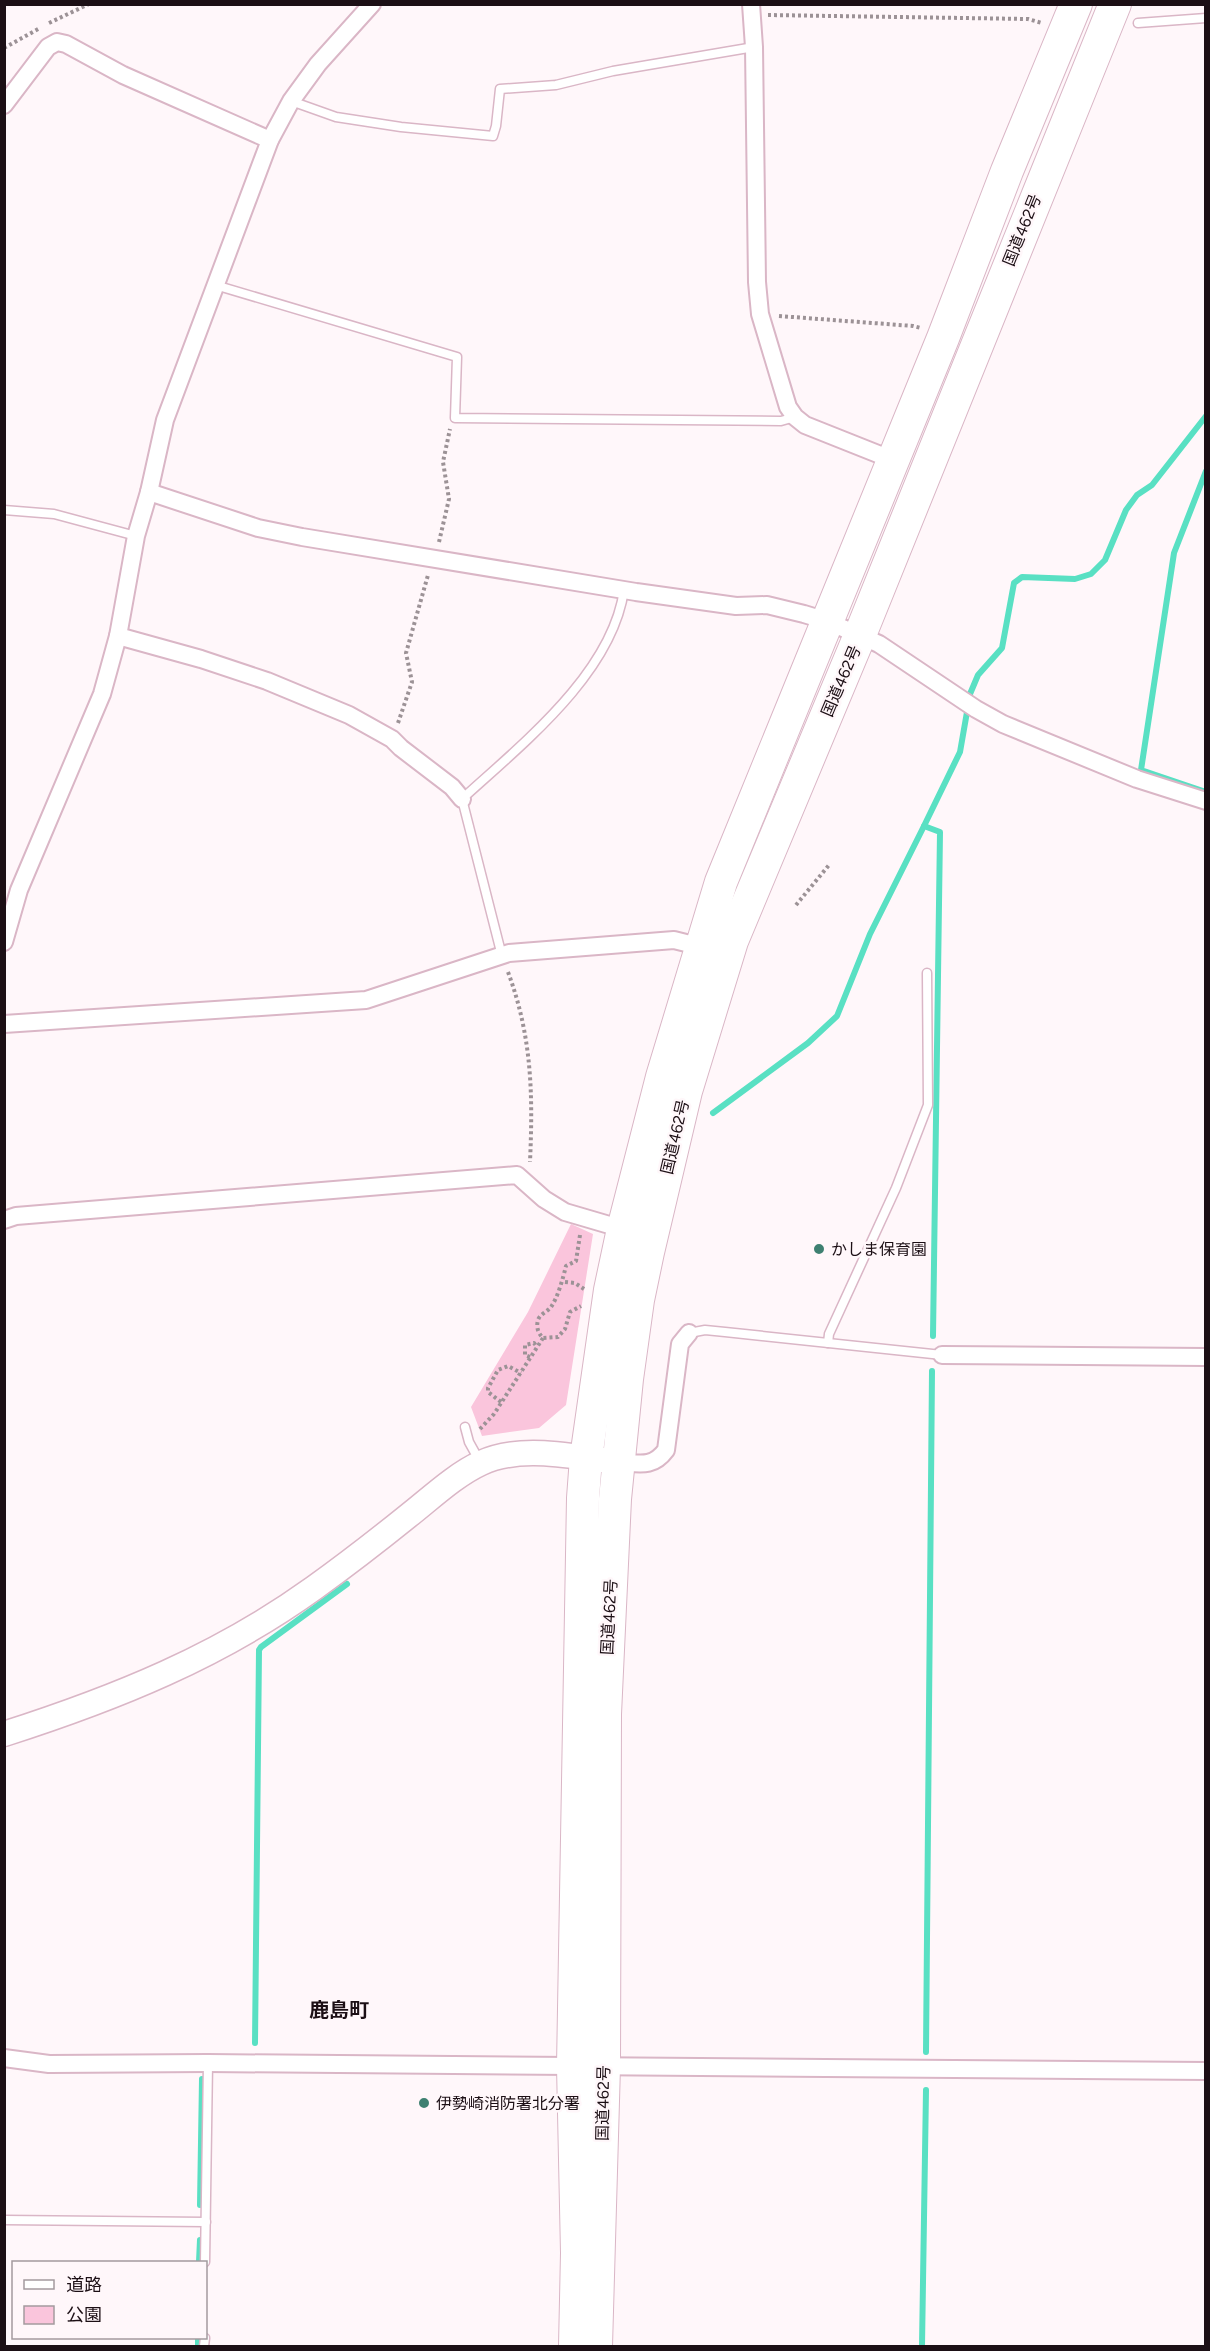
<svg xmlns="http://www.w3.org/2000/svg" width="1210" height="2351" viewBox="0 0 1210 2351" font-family="Figtree,'Noto Sans JP',sans-serif">
  <style>
    .green { fill: #fac5dc }
    .lines { fill: none; stroke-linecap: round; stroke-linejoin: round }
    .stream { stroke: #59e0c3; stroke-width: 6 }
    .lane-casing { stroke: #dab6c6; stroke-width: 11 }
    .street-casing { stroke: #dab6c6; stroke-width: 20 }
    .secondary-casing { stroke: #dab6c6; stroke-width: 27 }
    .highway-casing { stroke: #dab6c6; stroke-width: 34 }
    .path { stroke: #9c9296; stroke-width: 4; stroke-dasharray: 3 3; stroke-linecap: butt }
    .lane { stroke: #fff; stroke-width: 8 }
    .street { stroke: #fff; stroke-width: 16 }
    .secondary { stroke: #fff; stroke-width: 24 }
    .highway { stroke: #fff; stroke-width: 32 }
    .poi-dot { fill: #3e8071; stroke: #fff7fa; stroke-width: 2 }
    .labels { text-anchor: middle; dominant-baseline: central; stroke-width: 5; stroke-linejoin: round; paint-order: stroke }
    .street-label { font-size: 16px; fill: #1c0f15; stroke: #fff7fa }
    .poi-label { font-size: 16px; fill: #1c0f15; stroke: #fff7fa; text-anchor: start }
    .quarter-label { font-size: 20px; font-weight: bold; fill: #1c0f15; stroke: #fff7fa }
  </style>
  <rect width="100%" height="100%" fill="#fff7fa"/>
  <path class="green" d="M 571,1224 L 593,1234 L 566,1405 L 539,1428 L 482,1436 L 471,1407 L 528,1312 Z"/>
  <g class="lines">
    <g class="stream">
      <path d="M 1206,471 L 1174,553 L 1141,770 L 1206,792"/>
      <path d="M 970,694 L 978,675 L 1002,648 L 1014,583 L 1022,577 L 1075,579 L 1091,574 L 1105,560 L 1126,510 L 1137,495 L 1152,485 L 1206,416"/>
      <path d="M 713,1113 L 808,1043 L 837,1016 L 870,934 L 924,826"/>
      <path d="M 933,1336 L 940,832 L 924,826 L 960,752 L 967,712"/>
      <path d="M 255,2043 L 259,1650 L 261,1647 L 347,1584"/>
      <path d="M 926,2052 L 932,1371"/>
      <path d="M 200,2205 L 202,2079"/>
      <path d="M 199,2262 L 200,2240"/>
      <path d="M 198,2346 L 198,2338"/>
      <path d="M 922,2346 L 926,2090"/>
    </g>
    <g class="lane-casing">
      <g id="lane">
        <path d="M 1138,23 L 1206,18"/>
        <path d="M 291,101 L 336,117 L 401,127 L 493,136 L 496,126 L 500,89 L 556,85 L 613,71 L 754,47"/>
        <path d="M 215,285 L 457,357 L 455,418 L 781,421 L 795,417"/>
        <path d="M 4,510 L 54,514 L 136,536"/>
        <path d="M 502,956 L 462,799 C 521,745 612,674 624,590"/>
        <path d="M 689,1333 L 705,1330 L 725,1332 L 942,1355"/>
        <path d="M 828,1343 L 829,1334 L 896,1188 L 928,1105 L 927,973"/>
        <path d="M 465,1427 L 469,1442 L 479,1460"/>
        <path d="M 4,2220 L 206,2222"/>
        <path d="M 205,2262 L 208,2063"/>
        <path d="M 204,2346 L 205,2338"/>
      </g>
    </g>
    <g class="street-casing">
      <g id="street">
        <path d="M 751,4 L 754,47 L 757,282 L 760,314 L 788,407 L 795,417 L 805,425 L 893,460"/>
        <path d="M 4,105 L 48,47 L 57,42 L 66,44 L 123,75 L 270,140"/>
        <path d="M 149,492 L 258,528 L 302,537 L 636,592 L 736,606 L 767,605 L 804,614 L 827,621 L 879,644 L 976,709 L 1003,724 L 1137,779 L 1206,801"/>
        <path d="M 118,636 L 201,659 L 267,681 L 349,715 L 392,739 L 401,748 L 452,787 L 462,799"/>
        <path d="M 4,942 L 19,890 L 102,694 L 118,636 L 136,536 L 149,492 L 165,420 L 270,140 L 291,101 L 318,64 L 372,4"/>
        <path d="M 4,1024 L 366,1000 L 509,953 L 674,940 L 702,947"/>
        <path d="M 4,1220 L 16,1216 L 517,1175 L 544,1199 L 565,1212 L 623,1229"/>
        <path d="M 942,1355 L 1206,1357"/>
        <path d="M 618,1462 C 638,1463 652,1469 666,1450 L 680,1344 L 689,1333"/>
        <path d="M 4,2058 L 49,2064 L 208,2063 L 1206,2071"/>
      </g>
    </g>
    <g class="secondary-casing">
      <path id="secondary" d="M 4,1734 C 116,1698 218,1657 314,1588 C 346,1565 377,1541 408,1516 C 431,1498 455,1475 481,1463 C 518,1446 563,1455 602,1460"/>
    </g>
    <g class="highway-casing">
      <g id="highway">
        <path d="M 575,2346 L 577,2253 L 573,2066 L 583,1498 L 586,1458 L 610,1290 L 623,1229 L 662,1077 L 721,882 L 943,338 L 1007,171 L 1076,4"/>
        <path d="M 596,2346 L 604,2066 L 605,1714 L 615,1499 L 627,1379 L 638,1300 L 648,1252 L 686,1091 L 732,941 L 860,635 L 1115,4"/>
      </g>
    </g>
    <g class="path">
      <path d="M 768,15 L 1028,19 L 1042,23"/>
      <path d="M 49,23 L 89,4"/>
      <path d="M 4,48 L 40,28"/>
      <path d="M 779,316 L 913,326 L 921,328"/>
      <path d="M 439,542 L 449,499 L 443,462 L 450,429"/>
      <path d="M 398,723 L 412,682 L 406,653 L 428,575"/>
      <path d="M 796,905 L 829,865"/>
      <path d="M 508,972 C 532,1037 533,1094 530,1162"/>
      <path d="M 580,1235 L 576,1261 L 566,1266 C 563,1278 558,1297 551,1307 C 547,1312 540,1314 538,1320 C 536,1327 538,1333 543,1338 L 558,1337 L 565,1329 L 570,1312 L 581,1306"/>
      <path d="M 565,1282 L 575,1283 L 584,1289"/>
      <path d="M 530,1357 L 525,1355 L 525,1345 L 534,1343 L 537,1347"/>
      <path d="M 501,1402 L 488,1392 L 488,1388 L 498,1370 L 508,1366 L 521,1373"/>
      <path d="M 480,1429 L 494,1414 L 543,1338"/>
    </g>
    <use href="#lane" class="lane"/>
    <use href="#street" class="street"/>
    <use href="#secondary" class="secondary"/>
    <use href="#highway" class="highway"/>
  </g>
  <g class="poi-dot">
    <circle cx="819" cy="1249" r="6"/>
    <circle cx="424" cy="2103" r="6"/>
  </g>
  <g class="labels">
    <g class="street-label">
      <text transform="translate(1022 230) rotate(-68)">国道462号</text>
      <text transform="translate(841 681) rotate(-67)">国道462号</text>
      <text transform="translate(675 1137) rotate(-77)">国道462号</text>
      <text transform="translate(609 1617) rotate(-87)">国道462号</text>
      <text transform="translate(603 2103) rotate(-89)">国道462号</text>
    </g>
    <g class="poi-label">
      <text x="831" y="1249">かしま保育園</text>
      <text x="436" y="2103">伊勢崎消防署北分署</text>
    </g>
    <g class="quarter-label">
      <text x="339" y="2010">鹿島町</text>
    </g>
  </g>
  <rect width="1210" height="2351" fill="none" stroke="#1c0f15" stroke-width="12"/>
  <rect x="12" y="2261" width="195" height="78" fill="#fff7fa" stroke="#a49a9e" stroke-width="1.5"/>
  <rect x="24" y="2280" width="30" height="9" fill="#ffffff" stroke="#a49a9e" stroke-width="1.5"/>
  <text x="66" y="2291" font-size="18" fill="#1c0f15">道路</text>
  <rect x="24" y="2306" width="30" height="18" fill="#fac5dc" stroke="#a49a9e" stroke-width="1.5"/>
  <text x="66" y="2321" font-size="18" fill="#1c0f15">公園</text>
</svg>
